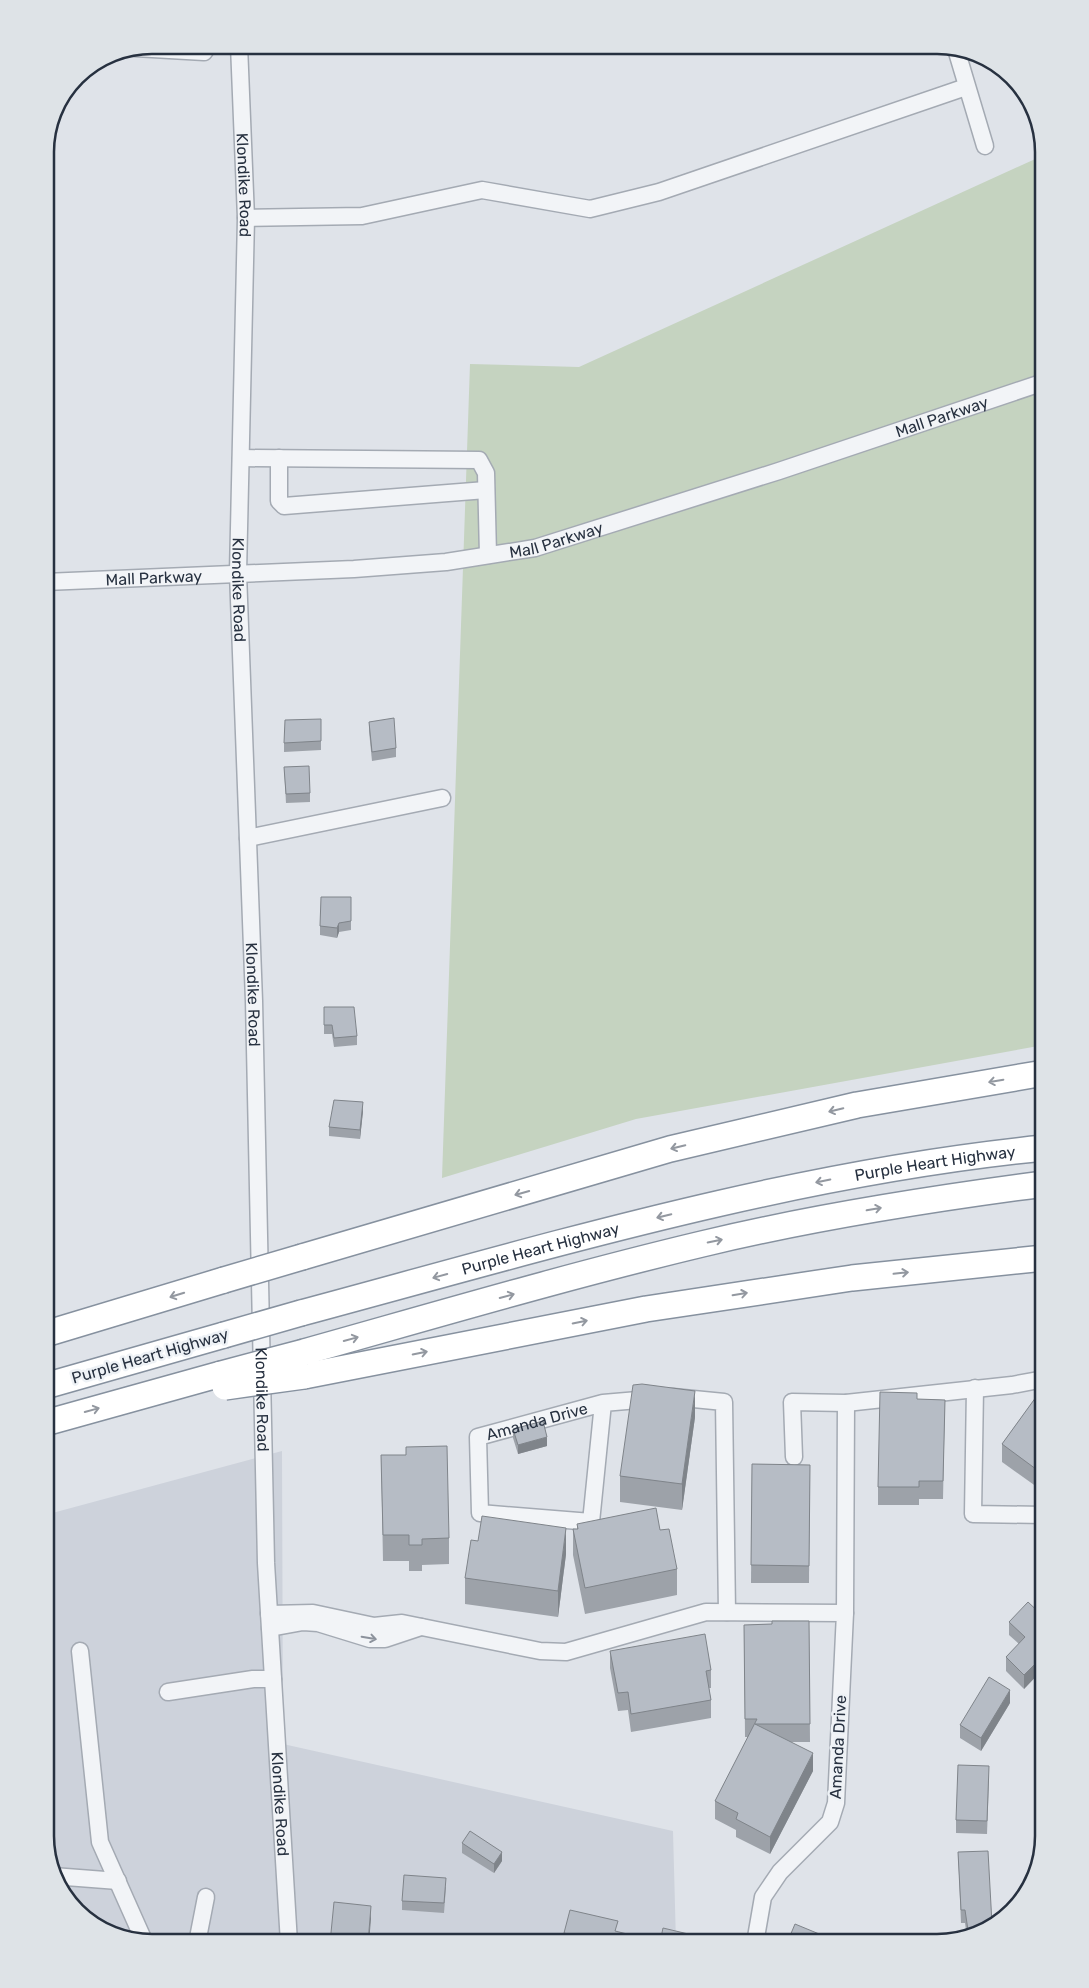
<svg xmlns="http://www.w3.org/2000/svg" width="1089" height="1988" viewBox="0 0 1089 1988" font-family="Rubik,sans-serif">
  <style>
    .built { fill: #cdd2db }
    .green { fill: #c5d3c0 }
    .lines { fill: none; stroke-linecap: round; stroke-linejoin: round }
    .minor-casing { stroke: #a4aab3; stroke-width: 19 }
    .highway-casing { stroke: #86919f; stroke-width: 28 }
    .minor { stroke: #f2f4f7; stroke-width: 16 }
    .highway { stroke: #fff; stroke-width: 25 }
    .highway-bridge-casing { stroke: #86919f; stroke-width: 28; stroke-linecap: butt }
    .highway-bridge { stroke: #fff; stroke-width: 25 }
    .wall { fill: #9da2a9 }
    .shaded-wall { fill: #7f848a }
    .building { fill: #b6bcc5; stroke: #7f848a }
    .oneway { stroke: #9398a0 }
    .oneway2 { stroke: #8c929c }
    .labels { text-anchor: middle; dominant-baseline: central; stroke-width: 5; stroke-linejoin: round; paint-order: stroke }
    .street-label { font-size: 16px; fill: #273140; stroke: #eef2f6 }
    .rim { fill: none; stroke: #273140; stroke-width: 2.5 }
  </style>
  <rect width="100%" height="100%" fill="#dfe3e9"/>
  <path class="built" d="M 282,1451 L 283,1744 L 673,1831 L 676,1943 L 145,1943 L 92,1925 L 53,1877 L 45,1836 L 45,1515 Z"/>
  <path class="green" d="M 1044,155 L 1044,1045 L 636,1119 L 442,1178 L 470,364 L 579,367 Z"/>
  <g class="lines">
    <g class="minor-casing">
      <g id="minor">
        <path id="s1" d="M 239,45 L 246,218 L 238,573 L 254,1001 L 266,1563 L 289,1943"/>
        <path d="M 135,48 L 204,52 L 209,45"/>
        <path d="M 956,49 L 985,146"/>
        <path d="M 246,218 L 362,216 L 482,190 L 590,209 L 659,192 L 966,87"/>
        <path d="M 241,458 L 479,460 L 486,473 L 488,555"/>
        <path d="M 279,458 L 279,501 L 284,506 L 486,490"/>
        <path id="s2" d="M 45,582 L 354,569 L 446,562 L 535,548 L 779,471 L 1044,382"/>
        <path d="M 248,838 L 442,798"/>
        <path d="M 975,1388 L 973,1514 L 1044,1515"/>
        <path id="s3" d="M 603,1403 L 591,1522 L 480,1513 L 478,1437 L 603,1403 L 673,1397 L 724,1402 L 727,1612"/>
        <path d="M 794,1457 L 792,1402 L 846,1403 L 1012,1385 L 1044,1379"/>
        <path d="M 845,1613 L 846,1403"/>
        <path d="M 269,1614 L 313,1613 L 374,1626 L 402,1623 L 540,1651 L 566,1652 L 706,1612 L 845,1613 L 836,1803 L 830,1822 L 780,1872 L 763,1897 L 755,1943"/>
        <path d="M 270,1628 L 303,1622 L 318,1623 L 370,1639 L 385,1639 L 421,1627"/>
        <path d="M 80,1651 L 100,1842 L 145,1943"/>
        <path d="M 168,1692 L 253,1679 L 273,1679"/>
        <path d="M 53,1876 L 118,1881"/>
        <path d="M 197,1943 L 206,1897"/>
      </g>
    </g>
    <g class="highway-casing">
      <g id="highway">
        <path d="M 302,1257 L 670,1149 L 857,1105 L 1044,1073"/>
        <path id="s4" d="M 301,1313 C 546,1247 791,1173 1044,1148"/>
        <path d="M 45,1334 L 224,1280"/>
        <path d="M 304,1352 C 436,1315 568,1276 702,1244 C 814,1217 929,1199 1044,1184"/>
        <path d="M 304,1376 L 646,1309 L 852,1278 L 1044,1258"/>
        <path d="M 45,1386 L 224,1335"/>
        <path d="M 45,1423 L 221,1374"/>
      </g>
    </g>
    <use href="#minor" class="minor"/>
    <use href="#highway" class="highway"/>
    <g class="highway-bridge-casing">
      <g id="highway-bridge">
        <path d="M 224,1280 L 302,1257"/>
        <path d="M 224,1335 L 301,1313"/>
        <path d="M 221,1374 L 304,1352"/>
        <path d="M 225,1387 L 304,1376"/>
      </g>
    </g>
    <use href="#highway-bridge" class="highway-bridge"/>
  </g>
  <g class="wall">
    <path d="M 321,719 L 321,750 L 284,752 L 284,743 Z"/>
    <path d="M 369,722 L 396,748 L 396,757 L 372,761 L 369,731 Z"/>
    <path d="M 284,767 L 310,793 L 310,802 L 286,803 Z"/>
    <path d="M 351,897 L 351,930 L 339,932 L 337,938 L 320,935 L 320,926 Z"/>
    <path d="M 324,1007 L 357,1036 L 357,1045 L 334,1047 L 332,1034 L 324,1034 Z"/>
    <path d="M 363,1111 L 360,1139 L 329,1136 L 329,1127 Z"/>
    <path d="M 1044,1386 L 1044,1492 L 1002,1462 L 1002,1444 Z"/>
    <path d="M 917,1399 L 945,1400 L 943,1499 L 919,1499 L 919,1505 L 878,1505 L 878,1487 Z"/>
    <path d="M 695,1417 L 682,1510 L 620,1502 L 620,1476 Z"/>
    <path d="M 513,1429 L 547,1446 L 518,1454 L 513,1438 Z"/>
    <path d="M 381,1455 L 449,1538 L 449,1564 L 422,1565 L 422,1571 L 409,1571 L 409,1561 L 383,1561 Z"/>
    <path d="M 752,1464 L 810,1465 L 809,1583 L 751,1583 Z"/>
    <path d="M 577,1524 L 660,1530 L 677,1569 L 677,1595 L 585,1614 L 573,1555 L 573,1529 L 577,1529 Z"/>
    <path d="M 566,1554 L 558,1617 L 465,1604 L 465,1578 Z"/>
    <path d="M 1044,1617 L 1044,1668 L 1024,1689 L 1006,1671 L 1006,1657 L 1019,1644 L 1009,1635 L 1009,1622 Z"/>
    <path d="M 809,1621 L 810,1742 L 790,1742 L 813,1771 L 770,1854 L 736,1837 L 736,1830 L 715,1819 L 715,1801 L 748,1737 L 745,1737 L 744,1625 L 772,1624 Z"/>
    <path d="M 610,1651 L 711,1670 L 711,1688 L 709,1688 L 711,1700 L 711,1718 L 631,1732 L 628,1710 L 618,1711 L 610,1668 Z"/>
    <path d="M 1010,1703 L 981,1751 L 960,1738 L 960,1725 Z"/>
    <path d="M 989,1779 L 987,1834 L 956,1833 L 956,1820 Z"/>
    <path d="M 462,1843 L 502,1861 L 494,1873 L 462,1853 Z"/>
    <path d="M 958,1852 L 978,1935 L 967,1937 L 965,1923 L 961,1923 Z"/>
    <path d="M 446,1887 L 444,1913 L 402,1910 L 402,1901 Z"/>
    <path d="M 618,1932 L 660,1942 L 701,1943 L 564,1943 L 564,1933 Z"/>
  </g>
  <g class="shaded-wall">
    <path d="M 339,923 L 339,932 L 337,938 L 337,928 Z"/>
    <path d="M 363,1102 L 363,1111 L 360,1139 L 360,1130 Z"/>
    <path d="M 695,1391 L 695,1417 L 682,1510 L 682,1484 Z"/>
    <path d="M 547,1437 L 547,1446 L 518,1454 L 518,1445 Z"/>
    <path d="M 566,1528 L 566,1554 L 558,1617 L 558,1591 Z"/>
    <path d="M 1044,1655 L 1044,1668 L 1024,1689 L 1024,1675 Z"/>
    <path d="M 1010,1690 L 1010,1703 L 981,1751 L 981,1738 Z"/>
    <path d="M 813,1753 L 813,1771 L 770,1854 L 770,1837 Z"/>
    <path d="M 502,1852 L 502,1861 L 494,1873 L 494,1864 Z"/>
    <path d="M 371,1906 L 371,1919 L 369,1943 L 368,1943 Z"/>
  </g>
  <g class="building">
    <path d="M 394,718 L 396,748 L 372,752 L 369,722 Z"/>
    <path d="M 321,719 L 321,741 L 284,743 L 285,720 Z"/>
    <path d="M 309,766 L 310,793 L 286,794 L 284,767 Z"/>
    <path d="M 321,897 L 351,897 L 351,921 L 339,923 L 337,928 L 320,926 Z"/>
    <path d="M 324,1007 L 354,1007 L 357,1036 L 334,1038 L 332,1025 L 324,1025 Z"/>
    <path d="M 334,1100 L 363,1102 L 360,1130 L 329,1127 Z"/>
    <path d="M 642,1384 L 695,1391 L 682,1484 L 620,1476 L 633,1385 Z"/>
    <path d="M 1044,1386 L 1044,1475 L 1002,1444 Z"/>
    <path d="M 880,1392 L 917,1393 L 917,1399 L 945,1400 L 943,1481 L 919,1481 L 919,1487 L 878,1487 Z"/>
    <path d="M 543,1421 L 547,1437 L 518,1445 L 513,1429 Z"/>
    <path d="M 447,1446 L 449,1538 L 422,1539 L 422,1545 L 409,1545 L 409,1535 L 383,1535 L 381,1455 L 406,1455 L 406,1447 Z"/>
    <path d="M 752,1464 L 810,1465 L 809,1566 L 751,1565 Z"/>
    <path d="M 656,1508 L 660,1530 L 669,1529 L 677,1569 L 585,1588 L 573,1529 L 578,1529 L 577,1524 Z"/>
    <path d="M 482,1516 L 566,1528 L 558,1591 L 465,1578 L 471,1540 L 478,1541 Z"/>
    <path d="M 1028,1602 L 1044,1617 L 1044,1655 L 1024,1675 L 1006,1657 L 1025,1637 L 1009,1622 Z"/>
    <path d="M 772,1621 L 809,1621 L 810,1724 L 755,1724 L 813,1753 L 770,1837 L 736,1819 L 738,1813 L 715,1801 L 757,1719 L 745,1719 L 744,1625 L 772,1624 Z"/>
    <path d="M 705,1634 L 711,1670 L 706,1671 L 711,1700 L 631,1714 L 628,1692 L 618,1693 L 610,1651 Z"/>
    <path d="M 989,1677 L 1010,1690 L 981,1738 L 960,1725 Z"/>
    <path d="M 958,1765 L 989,1766 L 987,1821 L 956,1820 Z"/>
    <path d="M 470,1831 L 502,1852 L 494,1864 L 462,1843 Z"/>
    <path d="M 988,1851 L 992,1924 L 978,1935 L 969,1937 L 965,1910 L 961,1910 L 958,1852 Z"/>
    <path d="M 404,1875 L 446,1878 L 444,1903 L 402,1901 Z"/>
    <path d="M 334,1902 L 371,1906 L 368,1943 L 347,1941 L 347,1943 L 330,1943 Z"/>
    <path d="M 570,1910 L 618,1921 L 615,1931 L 660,1942 L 663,1928 L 701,1937 L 699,1943 L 604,1943 L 564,1933 Z"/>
    <path d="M 795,1924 L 841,1943 L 787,1943 Z"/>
  </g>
  <defs><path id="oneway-shaft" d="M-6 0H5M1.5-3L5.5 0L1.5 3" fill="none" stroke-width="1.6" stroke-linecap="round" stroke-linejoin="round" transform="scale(1.25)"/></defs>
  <g class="oneway">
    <use href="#oneway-shaft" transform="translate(996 1081) rotate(170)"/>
    <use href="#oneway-shaft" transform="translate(836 1110) rotate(167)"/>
    <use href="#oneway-shaft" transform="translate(678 1147) rotate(167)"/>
    <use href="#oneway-shaft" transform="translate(823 1181) rotate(168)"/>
    <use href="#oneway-shaft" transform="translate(522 1193) rotate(164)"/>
    <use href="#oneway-shaft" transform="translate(874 1209) rotate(-10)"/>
    <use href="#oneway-shaft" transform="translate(664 1216) rotate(167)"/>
    <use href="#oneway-shaft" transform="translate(715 1241) rotate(-12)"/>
    <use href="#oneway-shaft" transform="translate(901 1273) rotate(-6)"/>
    <use href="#oneway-shaft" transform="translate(440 1276) rotate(165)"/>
    <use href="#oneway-shaft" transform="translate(740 1294) rotate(-9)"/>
    <use href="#oneway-shaft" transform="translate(177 1295) rotate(163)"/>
    <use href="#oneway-shaft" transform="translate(507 1296) rotate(-15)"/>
    <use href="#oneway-shaft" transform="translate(580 1322) rotate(-11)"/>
    <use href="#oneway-shaft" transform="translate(351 1339) rotate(-15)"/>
    <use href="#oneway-shaft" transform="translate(420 1353) rotate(-11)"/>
    <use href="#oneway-shaft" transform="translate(92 1410) rotate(-15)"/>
  </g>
  <use class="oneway2" href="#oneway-shaft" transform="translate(369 1638) rotate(10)"/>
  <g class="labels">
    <g class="street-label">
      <text stroke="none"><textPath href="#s1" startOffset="140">Klondike Road</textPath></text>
      <text stroke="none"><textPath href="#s2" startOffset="919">Mall Parkway</textPath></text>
      <text stroke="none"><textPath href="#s2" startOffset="514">Mall Parkway</textPath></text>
      <text stroke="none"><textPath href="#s2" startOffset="109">Mall Parkway</textPath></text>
      <text stroke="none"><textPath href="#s1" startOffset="545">Klondike Road</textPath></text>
      <text stroke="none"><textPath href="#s1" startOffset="950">Klondike Road</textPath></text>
      <text stroke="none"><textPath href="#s4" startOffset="652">Purple Heart Highway</textPath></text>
      <text stroke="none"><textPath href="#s4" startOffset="248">Purple Heart Highway</textPath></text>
      <text transform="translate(150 1356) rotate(-16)">Purple Heart Highway</text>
      <text stroke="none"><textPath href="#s1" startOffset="1355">Klondike Road</textPath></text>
      <text stroke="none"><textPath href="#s3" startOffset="368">Amanda Drive</textPath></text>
      <text transform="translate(838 1747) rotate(-87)">Amanda Drive</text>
      <text stroke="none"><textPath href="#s1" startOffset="1760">Klondike Road</textPath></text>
    </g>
  </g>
  <path d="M0 0H1089V1988H0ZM152 54H937A98 98 0 0 1 1035 152V1836A98 98 0 0 1 937 1934H152A98 98 0 0 1 54 1836V152A98 98 0 0 1 152 54Z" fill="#dee3e7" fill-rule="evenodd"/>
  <path class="rim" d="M152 54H937A98 98 0 0 1 1035 152V1836A98 98 0 0 1 937 1934H152A98 98 0 0 1 54 1836V152A98 98 0 0 1 152 54Z"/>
</svg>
